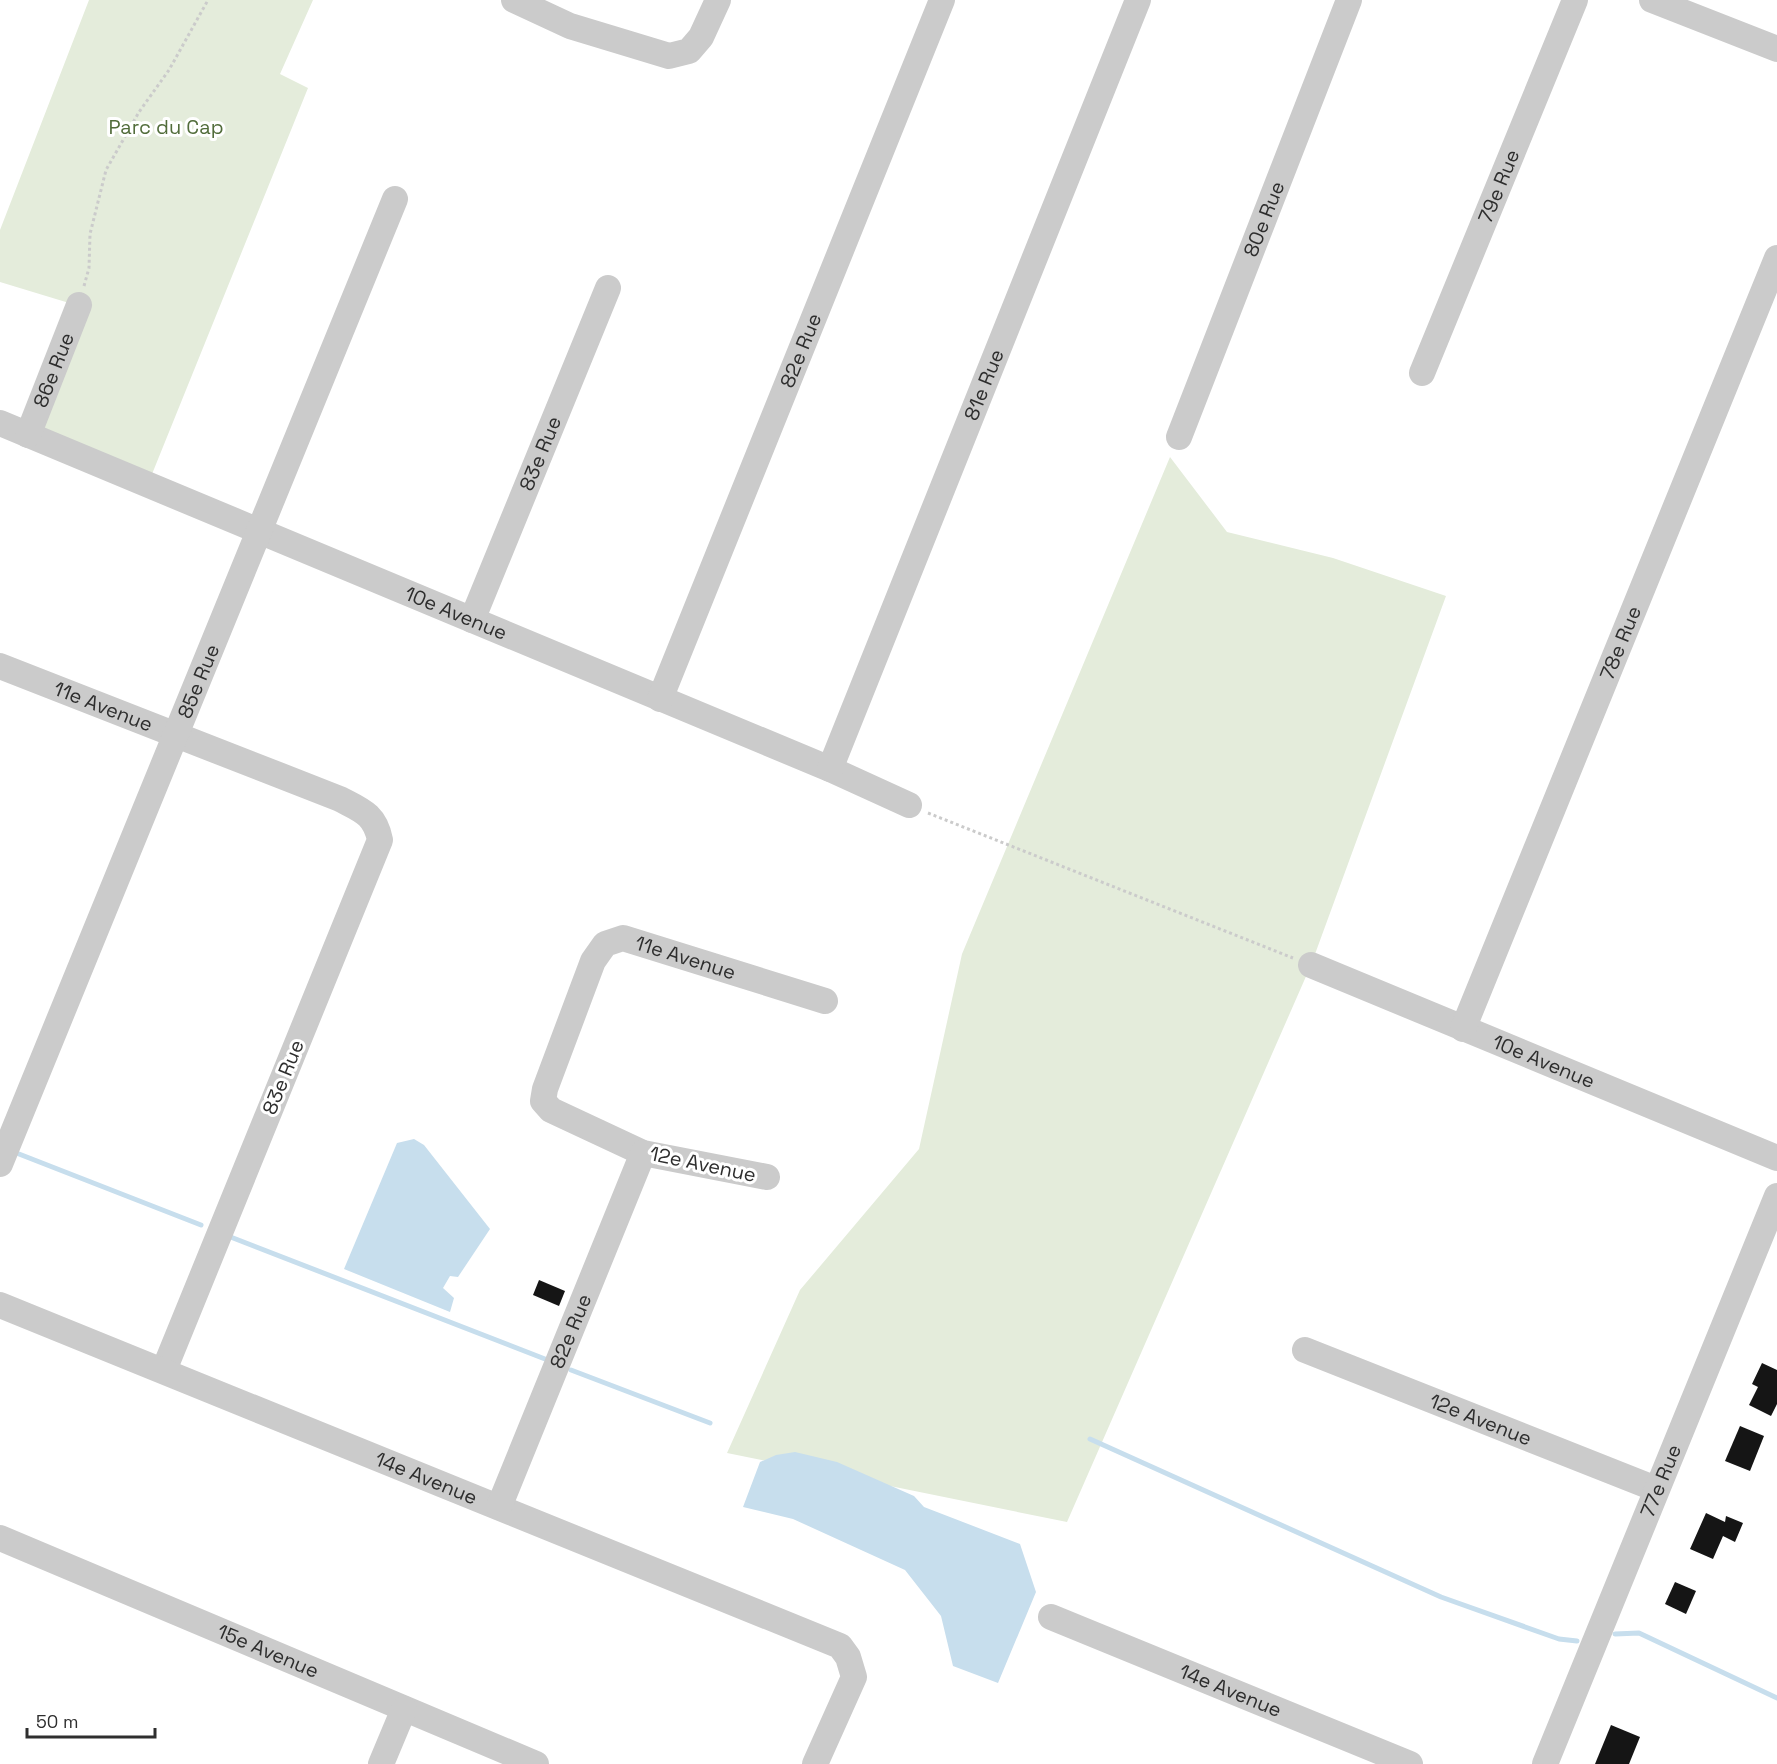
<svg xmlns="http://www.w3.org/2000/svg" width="1777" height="1764" viewBox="0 0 1777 1764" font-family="'Space Grotesk',sans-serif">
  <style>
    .green { fill: #e4ecdb }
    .water { fill: #c7deed }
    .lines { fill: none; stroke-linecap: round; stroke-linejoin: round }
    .stream { stroke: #c7deed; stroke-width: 5 }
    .building { fill: #151515 }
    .path { stroke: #cbcbcb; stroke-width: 3; stroke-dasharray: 3 3; stroke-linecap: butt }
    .minor { stroke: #cbcbcb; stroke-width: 26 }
    .labels { text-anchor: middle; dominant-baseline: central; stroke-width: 6; stroke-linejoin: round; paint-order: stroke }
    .park-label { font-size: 20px; fill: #516c3a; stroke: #fff }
    .street-label { font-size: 20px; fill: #2e2e2e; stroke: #fff }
  </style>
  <rect width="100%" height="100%" fill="#fff"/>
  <g class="green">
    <path d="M 89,0 L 313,0 L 280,74 L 308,88 L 148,484 L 28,435 L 79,306 L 0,282 L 0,230 Z"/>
    <path d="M 1170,457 L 1227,532 L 1333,558 L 1446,596 L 1311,965 L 1067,1522 L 727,1453 L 800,1290 L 919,1149 L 962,954 Z"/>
  </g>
  <g class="water">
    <path d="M 414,1139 L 424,1145 L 490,1229 L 458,1277 L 450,1276 L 443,1288 L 454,1298 L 450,1312 L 344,1269 L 397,1143 Z"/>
    <path d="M 795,1452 L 837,1462 L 914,1496 L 924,1507 L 1020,1544 L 1036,1592 L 998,1683 L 953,1666 L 941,1616 L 905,1570 L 793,1519 L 743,1507 L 760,1462 L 776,1455 Z"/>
  </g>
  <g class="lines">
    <g class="stream">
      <path d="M 19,1154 L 201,1225"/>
      <path d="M 228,1236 L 545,1359"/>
      <path d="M 571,1370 L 710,1423"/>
      <path d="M 1090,1439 L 1441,1597 L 1559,1639 L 1577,1641"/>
      <path d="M 1615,1634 L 1639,1633 L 1777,1698"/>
    </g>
  </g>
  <g class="building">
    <path d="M 539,1280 L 565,1291 L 559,1306 L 533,1295 Z"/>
    <path d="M 1762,1363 L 1777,1370 L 1777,1404 L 1771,1416 L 1749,1405 L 1758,1387 L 1752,1384 Z"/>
    <path d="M 1740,1426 L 1764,1436 L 1750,1471 L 1725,1461 Z"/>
    <path d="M 1706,1513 L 1725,1522 L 1726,1516 L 1743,1523 L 1735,1542 L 1723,1536 L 1713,1559 L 1690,1549 Z"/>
    <path d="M 1675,1582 L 1696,1591 L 1686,1614 L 1665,1604 Z"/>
    <path d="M 1611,1725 L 1640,1737 L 1629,1764 L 1595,1764 Z"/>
  </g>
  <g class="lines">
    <g class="path">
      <path d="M 84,286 L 89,268 L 90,234 L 106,170 L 139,112 L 169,70 L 208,0"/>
      <path d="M 928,813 L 1293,958"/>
    </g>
    <g class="minor">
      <path d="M 514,0 L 570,26 L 669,56 L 689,51 L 701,37 L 718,0"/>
      <path d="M 1652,0 L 1777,49"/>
      <path id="s1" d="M 1422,373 L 1575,0"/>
      <path id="s2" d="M 0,423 L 830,769 L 909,805"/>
      <path id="s3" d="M 28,435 L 79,305"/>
      <path id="s4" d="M 1179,437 L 1349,0"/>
      <path id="s5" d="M 472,620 L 608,288"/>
      <path id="s6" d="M 0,666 L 340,799 C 361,810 375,814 380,840 L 164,1370"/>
      <path id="s7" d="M 660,699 L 942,0"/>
      <path id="s8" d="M 830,769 L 1138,0"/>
      <path id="s9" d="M 1311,965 L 1777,1158"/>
      <path id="s10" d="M 1463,1029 L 1777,258"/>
      <path id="s11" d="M 0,1164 C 132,842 265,521 395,199"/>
      <path id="s12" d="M 767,1177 L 643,1153 L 551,1110 L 543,1101 L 545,1089 L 593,961 L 605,944 L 623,938 L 825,1001"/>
      <path id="s13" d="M 0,1305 L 840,1646 L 848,1657 L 854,1677 L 815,1764"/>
      <path id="s14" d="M 1305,1350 L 1656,1489"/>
      <path id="s15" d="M 499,1507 L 643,1153"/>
      <path id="s16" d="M 0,1538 L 536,1764"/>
      <path id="s17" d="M 1051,1617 L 1410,1764"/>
      <path d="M 381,1764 L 404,1709"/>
      <path id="s18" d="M 1545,1764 L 1777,1196"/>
    </g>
  </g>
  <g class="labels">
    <g class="park-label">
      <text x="166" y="127">Parc du Cap</text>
    </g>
    <g class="street-label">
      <text stroke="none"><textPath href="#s1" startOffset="202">79e Rue</textPath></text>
      <text stroke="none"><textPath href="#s4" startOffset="234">80e Rue</textPath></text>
      <text stroke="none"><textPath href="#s7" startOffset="376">82e Rue</textPath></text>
      <text stroke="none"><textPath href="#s3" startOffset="70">86e Rue</textPath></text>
      <text stroke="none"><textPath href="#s8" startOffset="414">81e Rue</textPath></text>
      <text stroke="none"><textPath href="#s5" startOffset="180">83e Rue</textPath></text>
      <text stroke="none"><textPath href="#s2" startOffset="494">10e Avenue</textPath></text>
      <text stroke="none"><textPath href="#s10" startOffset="417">78e Rue</textPath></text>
      <text stroke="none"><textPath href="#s11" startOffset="522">85e Rue</textPath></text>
      <text stroke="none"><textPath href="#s6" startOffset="111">11e Avenue</textPath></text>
      <text stroke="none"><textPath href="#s12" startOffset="494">11e Avenue</textPath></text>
      <text stroke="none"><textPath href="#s9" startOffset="252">10e Avenue</textPath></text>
      <text transform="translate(283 1077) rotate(-68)">83e Rue</text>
      <text transform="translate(703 1164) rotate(12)">12e Avenue</text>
      <text stroke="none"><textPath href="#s15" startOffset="190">82e Rue</textPath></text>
      <text stroke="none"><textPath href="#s14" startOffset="189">12e Avenue</textPath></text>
      <text stroke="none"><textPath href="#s13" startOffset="460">14e Avenue</textPath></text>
      <text stroke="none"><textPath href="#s18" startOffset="306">77e Rue</textPath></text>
      <text stroke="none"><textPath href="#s16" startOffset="291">15e Avenue</textPath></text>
      <text stroke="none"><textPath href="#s17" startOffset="194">14e Avenue</textPath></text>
    </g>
  </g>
  <path d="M27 1728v9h128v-9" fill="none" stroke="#2e2e2e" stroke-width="3"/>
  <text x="36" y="1728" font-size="18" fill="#2e2e2e" stroke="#ffffff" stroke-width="4.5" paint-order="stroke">50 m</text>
</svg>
